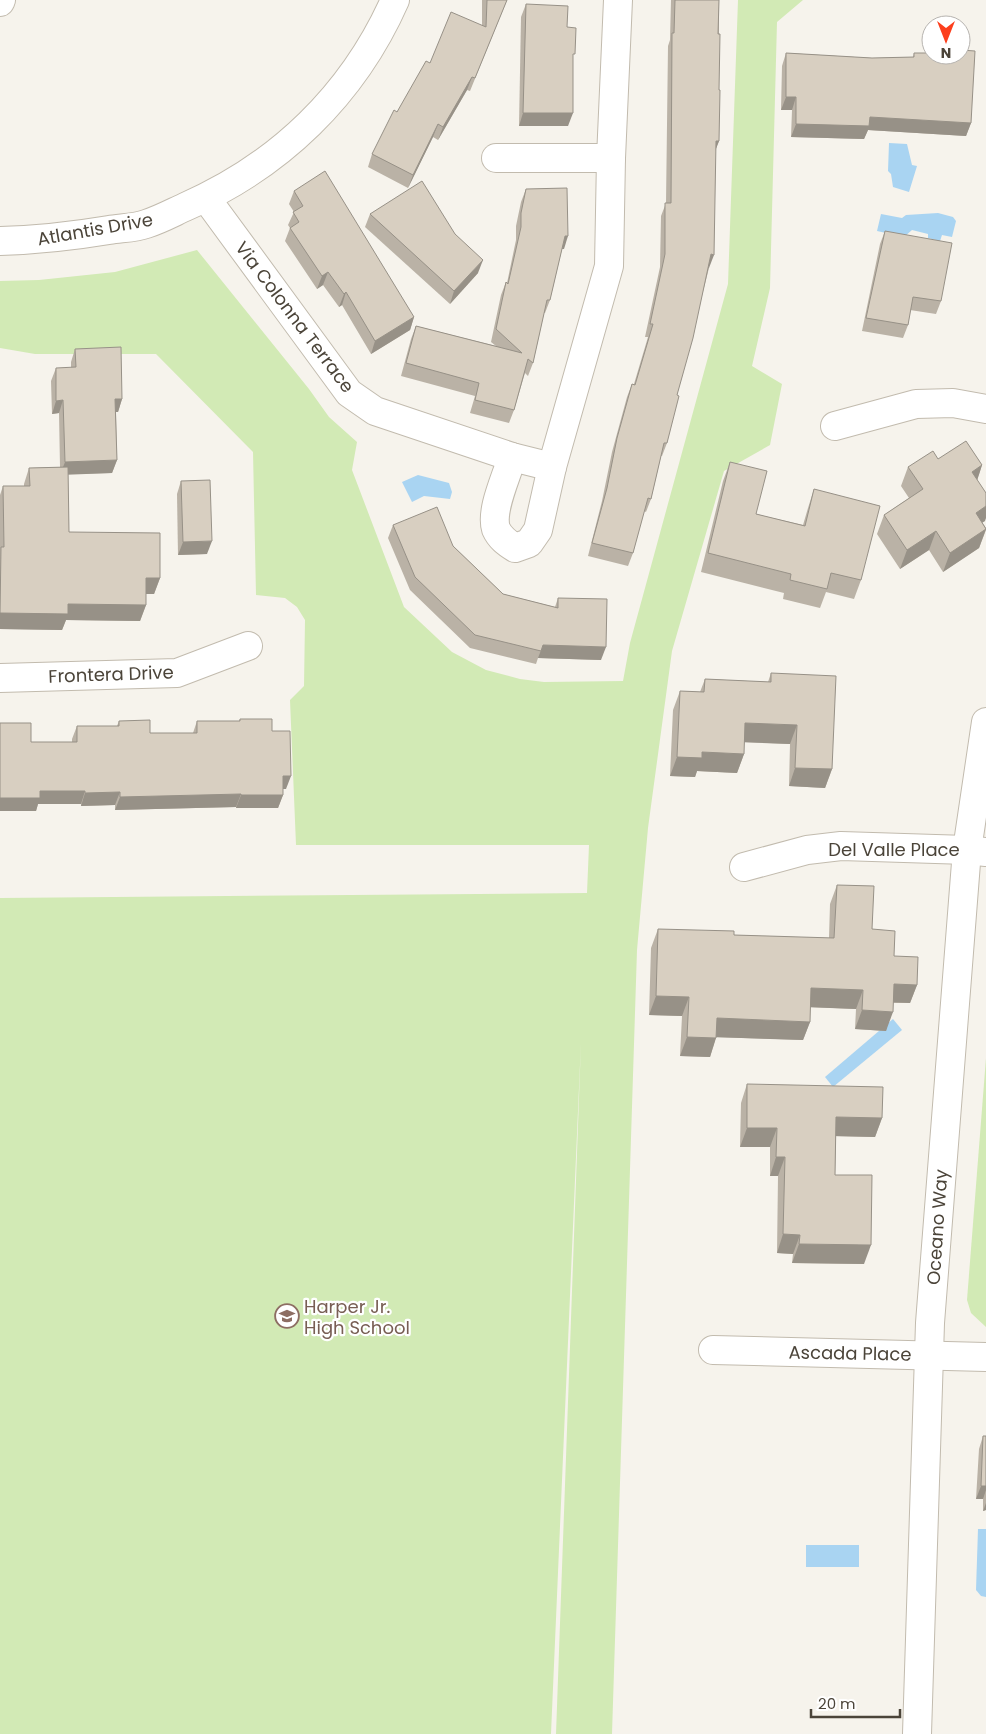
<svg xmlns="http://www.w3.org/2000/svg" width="986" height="1734" viewBox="0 0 986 1734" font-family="Poppins,sans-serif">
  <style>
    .green { fill: #d2eab5 }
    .water { fill: #a9d4f2 }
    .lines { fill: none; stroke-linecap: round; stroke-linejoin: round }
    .minor-casing { stroke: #c2bbae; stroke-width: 30 }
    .minor { stroke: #fff; stroke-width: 28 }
    .wall { fill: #bab2a6 }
    .shaded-wall { fill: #979187 }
    .building { fill: #d8cfc1; stroke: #979187 }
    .labels { text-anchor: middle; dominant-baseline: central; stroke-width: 4.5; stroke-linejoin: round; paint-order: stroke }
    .street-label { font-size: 18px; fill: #4b4439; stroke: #fff }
    .education-label { font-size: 18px; fill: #785e54; stroke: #fff; text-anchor: start }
  </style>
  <rect width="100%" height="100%" fill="#f6f3ec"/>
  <g class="green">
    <path d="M 738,0 L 803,0 L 777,22 L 770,288 L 752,366 L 782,384 L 770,445 L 724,471 L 672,651 L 648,828 L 637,950 L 612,1734 L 556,1734 L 581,1042 L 551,1734 L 0,1734 L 0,898 L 587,893 L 589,845 L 296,845 L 290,700 L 304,686 L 305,620 L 297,607 L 285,598 L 256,595 L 253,452 L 156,354 L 35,354 L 0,348 L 0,281 L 39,280 L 115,272 L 197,250 L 309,389 L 329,417 L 357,442 L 352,470 L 404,607 L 452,652 L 486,670 L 520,679 L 544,682 L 623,681 L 630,643 L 728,284 Z"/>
    <path d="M 986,1058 L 986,1327 L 971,1313 L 967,1300 Z"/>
  </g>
  <g class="water">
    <path d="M 889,143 L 907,144 L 912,165 L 917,166 L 909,192 L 893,187 L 891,174 L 888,171 Z"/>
    <path d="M 938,213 L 953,217 L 956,221 L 952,237 L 942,235 L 940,241 L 928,238 L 928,234 L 912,230 L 904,237 L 877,231 L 881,214 L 902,218 L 906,215 Z"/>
    <path d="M 418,475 L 449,483 L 452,492 L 450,499 L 424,496 L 412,502 L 402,482 Z"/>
    <path d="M 893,1019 L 902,1030 L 833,1087 L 825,1077 Z"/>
    <path d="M 978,1529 L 986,1529 L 986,1597 L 981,1596 L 976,1590 Z"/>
    <rect x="806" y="1545" width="53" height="22"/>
  </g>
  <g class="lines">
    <g class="minor-casing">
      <g id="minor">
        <path d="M 0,2 L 1,0"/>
        <path d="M 496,158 L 611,158"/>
        <path d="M 206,198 L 349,393 L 375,411 L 512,457 L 552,467"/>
        <path d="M 0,241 C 37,240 73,236 109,230 C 121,228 135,228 146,224 C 159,220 172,213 185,207 C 279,166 353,95 395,0"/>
        <path d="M 835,426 L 916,404 L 953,403 L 986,409"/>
        <path d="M 512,457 C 507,476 490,510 496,529 C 500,538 507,543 515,548 L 529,543 L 538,530 L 552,467 L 609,266 L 611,158 L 618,0"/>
        <path d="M 0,678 L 177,673 L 248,646"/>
        <path d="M 744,867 L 807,850 L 841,846 L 967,850 L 986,852"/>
        <path d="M 713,1350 L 986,1357"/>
        <path d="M 917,1734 L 930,1323 L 967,850 L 986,722"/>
      </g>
    </g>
    <use href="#minor" class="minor"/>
  </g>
  <g class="wall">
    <path d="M 482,0 L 507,0 L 470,91 L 467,90 L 438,140 L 433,137 L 408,188 L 368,167 L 372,154 L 397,112 L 430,63 L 482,25 Z"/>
    <path d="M 671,0 L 719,0 L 719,141 L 715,151 L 709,268 L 677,395 L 667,443 L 662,456 L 661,456 L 651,499 L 646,512 L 644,511 L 633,553 L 628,566 L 588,556 L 602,501 L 612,452 L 627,397 L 632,384 L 634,384 L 648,337 L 645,337 L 660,267 L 661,216 L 666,203 L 668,46 L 670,40 Z"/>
    <path d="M 526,4 L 567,27 L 573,58 L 568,126 L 519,126 L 521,17 Z"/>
    <path d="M 928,50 L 971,123 L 966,136 L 868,130 L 864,139 L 791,137 L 792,110 L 781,110 L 782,66 L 786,53 L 872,58 L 913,57 L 914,53 L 927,53 Z"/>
    <path d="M 526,189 L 564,249 L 562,249 L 550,300 L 545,313 L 544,313 L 533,363 L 528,376 L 525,373 L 514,410 L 509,423 L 470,413 L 475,396 L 401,376 L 411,339 L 416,326 L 496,346 L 491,342 L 501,295 L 506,282 L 507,283 L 516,240 L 516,226 L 521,202 Z"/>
    <path d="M 294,191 L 414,317 L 410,330 L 371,354 L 342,305 L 339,307 L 323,285 L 317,289 L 285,241 L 290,228 L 288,225 L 294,212 L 289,204 Z"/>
    <path d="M 370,214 L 478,273 L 450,304 L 365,227 Z"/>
    <path d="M 885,231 L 941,301 L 936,314 L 910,310 L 908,325 L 903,338 L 862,331 L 880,244 Z"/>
    <path d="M 75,349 L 122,399 L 118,412 L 116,412 L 117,460 L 112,473 L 68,474 L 69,532 L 160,578 L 154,594 L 146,594 L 146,605 L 140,621 L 66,620 L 62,630 L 0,629 L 0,495 L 3,486 L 24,486 L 24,484 L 29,468 L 60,467 L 59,413 L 52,414 L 51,381 L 56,368 L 71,368 L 71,362 Z"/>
    <path d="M 938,459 L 982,465 L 977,480 L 985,521 L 982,522 L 986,528 L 986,530 L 979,548 L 943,572 L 929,550 L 900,569 L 877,534 L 884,515 L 909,498 L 901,486 L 908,467 Z"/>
    <path d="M 730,462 L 756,514 L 803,525 L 808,508 L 814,489 L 861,580 L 854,599 L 826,592 L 820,608 L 783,599 L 784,593 L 701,572 L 723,481 Z"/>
    <path d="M 181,481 L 207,554 L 178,555 L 177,494 Z"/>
    <path d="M 393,525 L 453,546 L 503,594 L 555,607 L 558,598 L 601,660 L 538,658 L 536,664 L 470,648 L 410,590 L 388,538 Z"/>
    <path d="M 771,673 L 832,769 L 825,788 L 789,786 L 790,744 L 744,742 L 744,754 L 737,773 L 697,771 L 695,777 L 670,776 L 673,710 L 680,691 L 700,692 L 705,679 L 768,682 Z"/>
    <path d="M 240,719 L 272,731 L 286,789 L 283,789 L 283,795 L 278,808 L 236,808 L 236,807 L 115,810 L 115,805 L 81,806 L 81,804 L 38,804 L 36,811 L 0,811 L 31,742 L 72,742 L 72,739 L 77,726 L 117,726 L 119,721 L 150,733 L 193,733 L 197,721 L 239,721 Z"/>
    <path d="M 837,885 L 872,929 L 917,985 L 910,1003 L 893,1003 L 886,1031 L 855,1029 L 856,1009 L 810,1007 L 810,1022 L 803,1040 L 716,1037 L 710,1057 L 680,1056 L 682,1016 L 649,1015 L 651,948 L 658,929 L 734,935 L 829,938 L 830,904 Z"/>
    <path d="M 747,1084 L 882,1118 L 875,1137 L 836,1136 L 835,1175 L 864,1264 L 792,1263 L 793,1254 L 777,1253 L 778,1176 L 770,1176 L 770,1147 L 740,1147 L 741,1103 Z"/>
    <path d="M 983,1436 L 986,1436 L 986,1510 L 983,1511 L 983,1499 L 976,1499 L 979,1449 Z"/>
  </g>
  <g class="shaded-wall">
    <path d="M 472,77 L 467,90 L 438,140 L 443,127 Z"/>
    <path d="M 786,97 L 796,97 L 792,110 L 781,110 Z"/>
    <path d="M 523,113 L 573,113 L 568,126 L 519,126 Z"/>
    <path d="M 870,117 L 971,123 L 966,136 L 868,130 L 864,139 L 791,137 L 796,124 Z"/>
    <path d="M 438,124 L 433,137 L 408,188 L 413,175 Z"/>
    <path d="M 716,141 L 719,141 L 714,154 Z"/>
    <path d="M 565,236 L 568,236 L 564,249 L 560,249 Z"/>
    <path d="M 711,254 L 714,255 L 709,268 L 707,268 Z"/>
    <path d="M 483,260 L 478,273 L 450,304 L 454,291 Z"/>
    <path d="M 328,272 L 323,285 L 317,289 L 322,276 Z"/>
    <path d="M 346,292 L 342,305 L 339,307 L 344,294 Z"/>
    <path d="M 414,317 L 410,330 L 371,354 L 375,341 Z"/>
    <path d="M 115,399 L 122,399 L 118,412 L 110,412 Z"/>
    <path d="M 63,400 L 59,413 L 52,414 L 56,401 Z"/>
    <path d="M 117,460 L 112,473 L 60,475 L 65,462 Z"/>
    <path d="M 982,465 L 976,484 L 972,472 Z"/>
    <path d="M 986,506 L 986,518 L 985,521 L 969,531 L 976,513 Z"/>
    <path d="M 986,529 L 979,548 L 943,572 L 950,553 Z"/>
    <path d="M 936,531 L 929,550 L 900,569 L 907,550 Z"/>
    <path d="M 212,541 L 207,554 L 178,555 L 183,542 Z"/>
    <path d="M 146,578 L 160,578 L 154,594 L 140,594 Z"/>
    <path d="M 68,604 L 146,605 L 140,621 L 66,620 L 62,630 L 0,629 L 0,613 Z"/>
    <path d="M 543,645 L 606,647 L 601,660 L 538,658 Z"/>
    <path d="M 745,723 L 797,725 L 790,744 L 738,742 Z"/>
    <path d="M 702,752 L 744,754 L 737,773 L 697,771 L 695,777 L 670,776 L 677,757 Z"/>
    <path d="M 795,768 L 832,769 L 825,788 L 789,786 Z"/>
    <path d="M 283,776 L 291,776 L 286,789 L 278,789 Z"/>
    <path d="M 40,791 L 85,791 L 81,804 L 38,804 L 36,811 L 0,811 L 0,798 Z"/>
    <path d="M 120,792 L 115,805 L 81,806 L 85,793 Z"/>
    <path d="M 241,794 L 236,807 L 115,810 L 120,797 Z"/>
    <path d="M 241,795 L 283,795 L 278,808 L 236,808 Z"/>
    <path d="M 894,984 L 917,985 L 910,1003 L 887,1002 Z"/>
    <path d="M 811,988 L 863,990 L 856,1009 L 804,1007 Z"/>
    <path d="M 656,996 L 689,997 L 682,1016 L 649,1015 Z"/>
    <path d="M 862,1010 L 893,1012 L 886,1031 L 855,1029 Z"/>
    <path d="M 717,1018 L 810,1022 L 803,1040 L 710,1037 Z"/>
    <path d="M 687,1037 L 716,1038 L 710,1057 L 680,1056 Z"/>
    <path d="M 836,1117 L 882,1118 L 875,1137 L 830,1136 Z"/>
    <path d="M 747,1128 L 777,1128 L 770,1147 L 740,1147 Z"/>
    <path d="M 776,1157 L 785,1157 L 778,1176 L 770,1176 Z"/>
    <path d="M 783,1234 L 800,1235 L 793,1254 L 777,1253 Z"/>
    <path d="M 799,1244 L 871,1245 L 864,1264 L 792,1263 Z"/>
    <path d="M 981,1486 L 986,1486 L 986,1490 L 983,1499 L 976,1499 Z"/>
    <path d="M 986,1503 L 986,1510 L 983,1511 Z"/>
  </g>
  <g class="building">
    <path d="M 487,0 L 507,0 L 475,78 L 472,77 L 443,127 L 438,124 L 413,175 L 372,154 L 394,110 L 397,112 L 426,61 L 430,63 L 451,12 L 486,27 Z"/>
    <path d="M 675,0 L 719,0 L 718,34 L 720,34 L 719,90 L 720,90 L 719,141 L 716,141 L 714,255 L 711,254 L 693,338 L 677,395 L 679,396 L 667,443 L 664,443 L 651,499 L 648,498 L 633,553 L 592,543 L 607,488 L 617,438 L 632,384 L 635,385 L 653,324 L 650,324 L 665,254 L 665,203 L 671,203 L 672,33 L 674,33 Z"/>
    <path d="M 526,4 L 568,6 L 567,27 L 576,28 L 575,54 L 573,54 L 573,113 L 523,113 Z"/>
    <path d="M 928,50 L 931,50 L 931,55 L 961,55 L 961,50 L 975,51 L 971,123 L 870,117 L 869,126 L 796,124 L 796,97 L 786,97 L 786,53 L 872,58 L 914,57 L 914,53 L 928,53 Z"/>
    <path d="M 325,171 L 414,317 L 375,341 L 346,292 L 344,294 L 328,272 L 322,276 L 290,228 L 299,222 L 293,212 L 303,206 L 294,191 Z"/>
    <path d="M 422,181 L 455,234 L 483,260 L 454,291 L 370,214 Z"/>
    <path d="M 567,188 L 568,236 L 565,236 L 550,300 L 547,300 L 533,363 L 528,359 L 514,410 L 475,400 L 479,383 L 406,363 L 416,326 L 522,353 L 496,329 L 506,282 L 508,284 L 521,227 L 521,213 L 526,189 Z"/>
    <path d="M 885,231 L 952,243 L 941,301 L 913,297 L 908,325 L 866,318 Z"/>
    <path d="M 121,347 L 122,399 L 115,399 L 117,460 L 65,462 L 63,400 L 56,401 L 56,368 L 76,367 L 75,349 Z"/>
    <path d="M 966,441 L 982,465 L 972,472 L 986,493 L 986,506 L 976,513 L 986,529 L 950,553 L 936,531 L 907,550 L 884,515 L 923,489 L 908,467 L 933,451 L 938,459 Z"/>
    <path d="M 730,462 L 767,471 L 756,514 L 805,526 L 814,489 L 880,506 L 861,580 L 831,573 L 827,589 L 790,580 L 791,574 L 708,553 Z"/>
    <path d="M 68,467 L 69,532 L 160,533 L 160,578 L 146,578 L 146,605 L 68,604 L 68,614 L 0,613 L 1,547 L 4,547 L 3,486 L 30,486 L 29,468 Z"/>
    <path d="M 210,480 L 212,541 L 183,542 L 181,481 Z"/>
    <path d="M 437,507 L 453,546 L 503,594 L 558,608 L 558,598 L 607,599 L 606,647 L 543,645 L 541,651 L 475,635 L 415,577 L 393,525 Z"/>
    <path d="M 771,673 L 836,676 L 832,769 L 795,768 L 797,725 L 745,723 L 744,754 L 702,752 L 702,758 L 677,757 L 680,691 L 704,692 L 705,679 L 771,682 Z"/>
    <path d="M 240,719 L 272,719 L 272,731 L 290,731 L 291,776 L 283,776 L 283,795 L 241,795 L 241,794 L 120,797 L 120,792 L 85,793 L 85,791 L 40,791 L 40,798 L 0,798 L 0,723 L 31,723 L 31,742 L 77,742 L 77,726 L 119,726 L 119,721 L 150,720 L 150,733 L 197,733 L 197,721 L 240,721 Z"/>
    <path d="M 837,885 L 874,886 L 872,929 L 895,931 L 894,956 L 918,957 L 917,985 L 894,984 L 893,1012 L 862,1010 L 863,990 L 811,988 L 810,1022 L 717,1018 L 716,1038 L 687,1037 L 689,997 L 656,996 L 658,929 L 734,931 L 734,935 L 834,938 Z"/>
    <path d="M 747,1084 L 883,1087 L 882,1118 L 836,1117 L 835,1175 L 872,1175 L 871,1245 L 799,1244 L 800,1235 L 783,1234 L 785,1157 L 776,1157 L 777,1128 L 747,1128 Z"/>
    <path d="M 983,1436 L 986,1436 L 986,1486 L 981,1486 Z"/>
  </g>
  <defs>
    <g id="school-ring" transform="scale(1.25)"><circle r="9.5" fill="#fff" stroke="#8d6e63" stroke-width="1.5"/><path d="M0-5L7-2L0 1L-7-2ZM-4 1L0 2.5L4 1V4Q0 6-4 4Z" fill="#8d6e63"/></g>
  </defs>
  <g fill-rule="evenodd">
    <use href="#school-ring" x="287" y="1316"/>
  </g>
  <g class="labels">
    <g class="street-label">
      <text transform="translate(95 229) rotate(-10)">Atlantis Drive</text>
      <text transform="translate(295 317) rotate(53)">Via Colonna Terrace</text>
      <text transform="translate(111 674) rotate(-2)">Frontera Drive</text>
      <text x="894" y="849">Del Valle Place</text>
      <text transform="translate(937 1227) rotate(-86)">Oceano Way</text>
      <text transform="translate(850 1353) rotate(1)">Ascada Place</text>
    </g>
    <g class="education-label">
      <text x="304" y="1306">Harper Jr.<tspan x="304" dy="21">High School</tspan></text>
    </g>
  </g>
  <g transform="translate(946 40) rotate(180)"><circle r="24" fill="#ffffff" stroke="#b7b4b0"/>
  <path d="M0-4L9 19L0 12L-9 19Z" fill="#fc3f1d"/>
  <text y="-8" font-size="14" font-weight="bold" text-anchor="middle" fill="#4b4439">N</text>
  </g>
  <path d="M811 1709v8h89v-8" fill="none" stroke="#4b4439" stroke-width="2.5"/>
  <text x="818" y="1709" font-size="15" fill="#4b4439" stroke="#ffffff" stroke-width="4" paint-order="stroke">20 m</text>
</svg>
